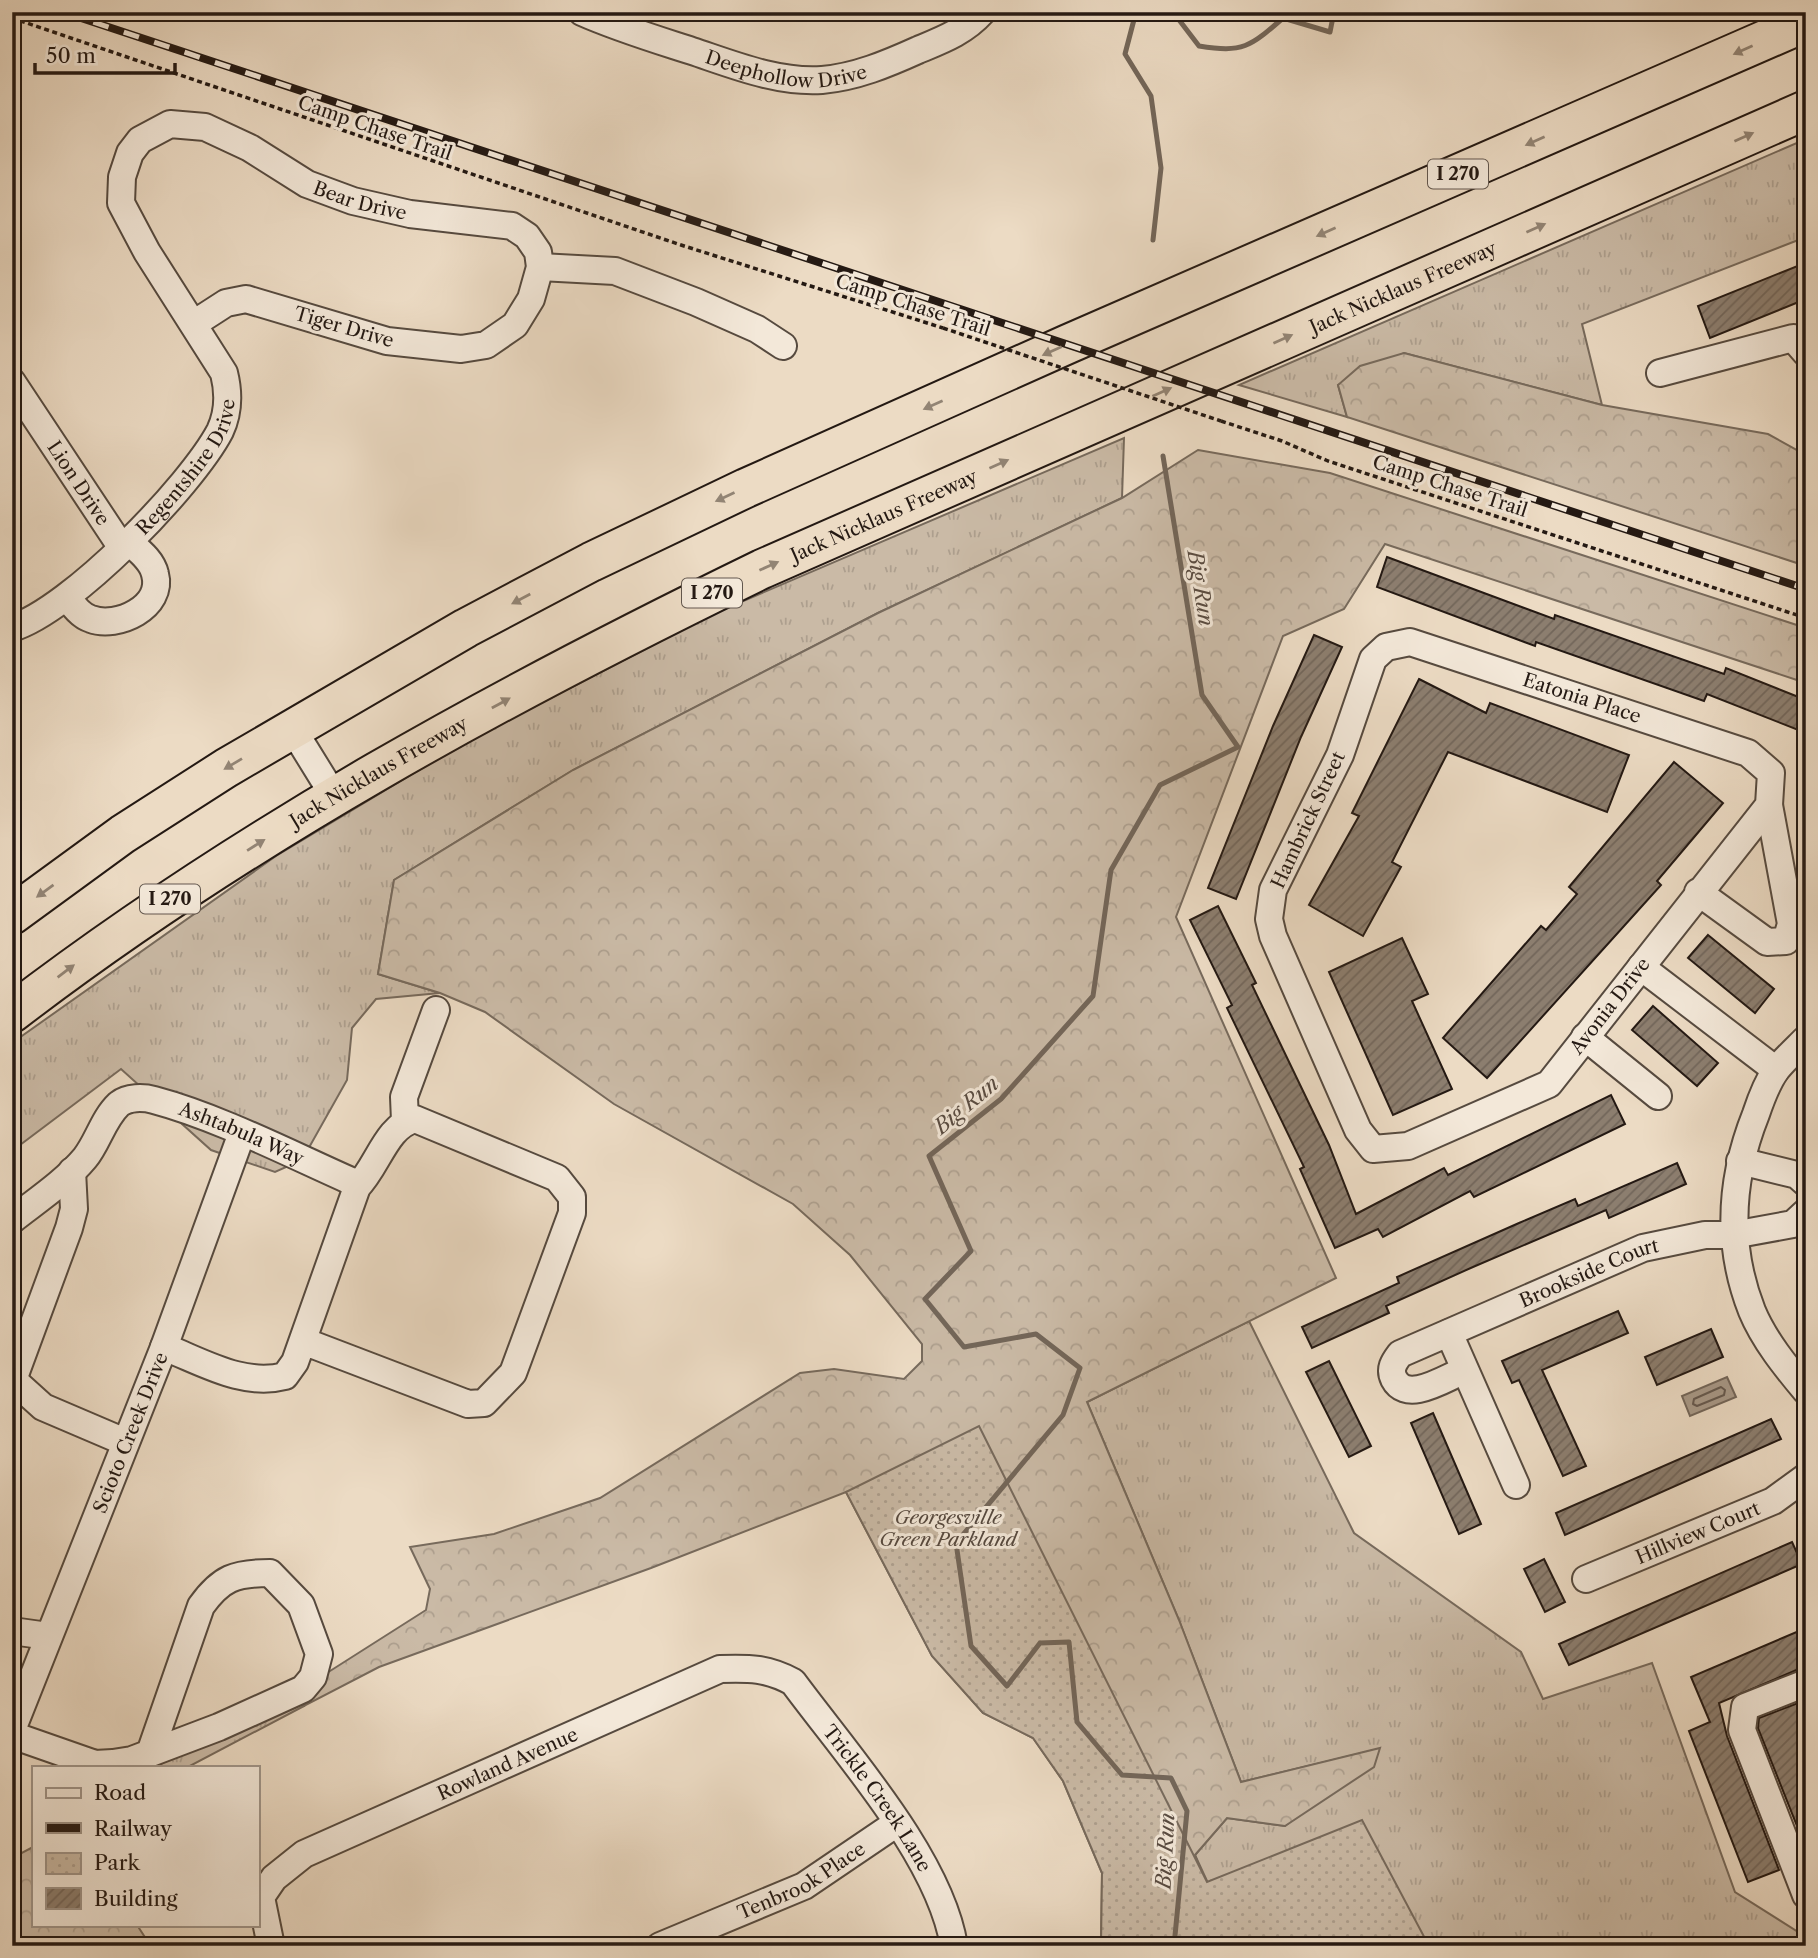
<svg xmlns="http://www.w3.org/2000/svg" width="1818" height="1958" viewBox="0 0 1818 1958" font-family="'Libre Caslon Text',serif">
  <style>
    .grass { fill: url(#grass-tufts); stroke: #776a5c; stroke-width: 2 }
    .forest { fill: url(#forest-crowns); stroke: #776a5c; stroke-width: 2 }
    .park { fill: url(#park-dots); stroke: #776a5c; stroke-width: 2 }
    .water { fill: #a89988; stroke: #736659; stroke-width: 2 }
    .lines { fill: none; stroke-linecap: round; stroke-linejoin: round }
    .shore { stroke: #66594e; stroke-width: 2 }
    .stream { stroke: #736659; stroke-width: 5 }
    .building { fill: url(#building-hatch); stroke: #241913; stroke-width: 2 }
    .minor-casing { stroke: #564a3f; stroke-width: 30 }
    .highway-casing { stroke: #241913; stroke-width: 42 }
    .path { stroke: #241913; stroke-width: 3.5; stroke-dasharray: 5 3.5; stroke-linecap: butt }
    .minor { stroke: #f3e8d9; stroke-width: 26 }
    .highway { stroke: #ecdbc4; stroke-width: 38 }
    .rail-casing { stroke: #241913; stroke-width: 8 }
    .rail { stroke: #f3e8d9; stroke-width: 5; stroke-dasharray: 16; stroke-linecap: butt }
    .path-bridge { stroke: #241913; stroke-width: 3.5; stroke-dasharray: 5 3.5; stroke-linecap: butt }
    .oneway { fill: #928474 }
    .labels { text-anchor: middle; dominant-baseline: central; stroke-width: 6; stroke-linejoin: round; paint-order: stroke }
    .shield { fill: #f3e8d9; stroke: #62574e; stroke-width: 2 }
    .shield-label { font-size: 18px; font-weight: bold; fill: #241913 }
    .street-label { font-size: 19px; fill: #241913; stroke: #f3e8d9 }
    .park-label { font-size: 19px; font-style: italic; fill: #56493f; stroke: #f3e8d9 }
    .water-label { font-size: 21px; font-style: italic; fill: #594c42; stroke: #f3e8d9 }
  </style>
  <defs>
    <pattern id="grass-tufts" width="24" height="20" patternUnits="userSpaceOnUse" patternTransform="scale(1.75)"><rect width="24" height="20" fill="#cabaa6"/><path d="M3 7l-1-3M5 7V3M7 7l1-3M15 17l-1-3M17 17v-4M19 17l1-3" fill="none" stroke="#ad9f8e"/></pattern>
    <pattern id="forest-crowns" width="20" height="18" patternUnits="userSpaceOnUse" patternTransform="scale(1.75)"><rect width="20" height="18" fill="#cabaa6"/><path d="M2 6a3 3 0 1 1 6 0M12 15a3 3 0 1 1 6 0" fill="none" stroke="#ad9f8e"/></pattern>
    <pattern id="park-dots" width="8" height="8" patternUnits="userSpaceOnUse" patternTransform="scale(1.75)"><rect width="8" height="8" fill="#cabaa6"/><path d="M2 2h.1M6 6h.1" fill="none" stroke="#ad9f8e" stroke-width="1.8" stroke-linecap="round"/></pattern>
    <pattern id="building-hatch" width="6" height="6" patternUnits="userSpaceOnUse" patternTransform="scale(1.75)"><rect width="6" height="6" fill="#8c7e6f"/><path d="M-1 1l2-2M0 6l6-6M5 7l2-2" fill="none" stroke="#72665a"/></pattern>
  </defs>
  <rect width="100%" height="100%" fill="#ecdbc4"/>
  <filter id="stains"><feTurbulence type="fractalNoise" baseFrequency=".00286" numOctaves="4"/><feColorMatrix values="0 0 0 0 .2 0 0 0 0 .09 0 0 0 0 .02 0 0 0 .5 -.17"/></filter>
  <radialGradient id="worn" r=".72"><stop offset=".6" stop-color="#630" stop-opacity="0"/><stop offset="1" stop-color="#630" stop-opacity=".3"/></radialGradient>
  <g class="grass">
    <path d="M 1806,139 L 1806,237 L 1582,324 L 1602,405 L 1404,353 L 1338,385 L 1347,417 L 1239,385 Z"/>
    <path d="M 1124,438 L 1122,498 L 878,613 L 573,770 L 394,880 L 378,974 L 440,993 L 376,999 L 352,1028 L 347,1080 L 302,1160 L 275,1172 L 211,1150 L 121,1069 L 12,1151 L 12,1043 L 276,856 L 462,744 L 713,614 Z"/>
    <path d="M 1249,1321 L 1354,1533 L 1521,1652 L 1543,1699 L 1652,1663 L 1735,1892 L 1806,1937 L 1806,1946 L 1237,1946 L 1195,1855 L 1227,1818 L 1285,1826 L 1379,1749 L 1241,1782 L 1179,1620 L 1087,1402 Z"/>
    <path d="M 297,1692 L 304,1706 L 188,1767 L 155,1767 Z"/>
  </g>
  <g class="forest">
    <path d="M 1404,353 L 1602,405 L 1768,434 L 1806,455 L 1806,566 L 1347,417 L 1338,385 L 1360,366 Z"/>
    <path d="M 1198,450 L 1330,473 L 1806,628 L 1806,683 L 1385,544 L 1344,609 L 1283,636 L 1176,917 L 1336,1278 L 1087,1402 L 1179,1620 L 1241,1782 L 1380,1748 L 1374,1767 L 1285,1826 L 1227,1818 L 1195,1855 L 1209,1891 L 1101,1946 L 1102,1873 L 1063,1781 L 1033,1738 L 983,1713 L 932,1656 L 846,1492 L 651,1568 L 379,1667 L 304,1706 L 297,1692 L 426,1610 L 430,1589 L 410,1547 L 494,1534 L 600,1498 L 800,1373 L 834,1369 L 904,1379 L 922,1361 L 922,1344 L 850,1255 L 793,1204 L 614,1104 L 485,1012 L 440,993 L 378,974 L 394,880 L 573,770 L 878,613 L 1122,498 Z"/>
    <path d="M 33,1847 L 33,1925 L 137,1925 L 150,1945 L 12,1946 L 12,1858 Z"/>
  </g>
  <path class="park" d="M 979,1426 L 1207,1882 L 1362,1820 L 1429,1946 L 1101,1946 L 1102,1873 L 1063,1781 L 1033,1738 L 983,1713 L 932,1656 L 846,1492 Z"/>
  <path class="water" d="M 1727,1377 L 1736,1397 L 1690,1416 L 1682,1396 Z"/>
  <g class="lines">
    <path class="shore" d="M 1721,1387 L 1725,1390 L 1724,1395 L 1697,1406 L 1693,1404 L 1694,1399 Z"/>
    <g class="stream">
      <path d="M 1136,12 L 1125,54 L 1151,96 L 1161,168 L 1153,240"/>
      <path d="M 1173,12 L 1199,46 C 1243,53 1250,47 1283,18 L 1330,32 L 1334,12"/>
      <path d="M 1163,456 L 1202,695 L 1238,747 L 1160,785 L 1111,870 L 1093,996 L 1001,1099 L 929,1156 L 971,1251 L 925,1299 L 964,1347 L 1036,1334 L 1080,1368 L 1063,1415 L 956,1543 L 971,1646 L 1007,1686 L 1040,1643 L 1069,1642 L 1077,1722 L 1122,1775 L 1171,1778 L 1187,1811 L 1174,1946"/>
    </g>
  </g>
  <g class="building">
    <path d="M 1800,265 L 1806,280 L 1806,299 L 1710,338 L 1698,306 Z"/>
    <path d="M 1387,557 L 1554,619 L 1555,615 L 1724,674 L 1726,668 L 1806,700 L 1806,733 L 1707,694 L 1704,701 L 1536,642 L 1535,646 L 1377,587 Z"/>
    <path d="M 1314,635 L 1342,647 L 1301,737 L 1236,899 L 1208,888 L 1273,726 Z"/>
    <path d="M 1419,679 L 1486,713 L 1490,703 L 1629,755 L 1607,812 L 1448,752 L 1392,862 L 1401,867 L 1363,936 L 1309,905 L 1359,816 L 1352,813 Z"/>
    <path d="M 1674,762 L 1723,803 L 1657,881 L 1661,885 L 1487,1078 L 1443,1038 L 1541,926 L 1546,930 L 1577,894 L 1569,887 Z"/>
    <path d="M 1218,906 L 1256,983 L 1252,985 L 1329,1145 L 1356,1214 L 1444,1168 L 1448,1175 L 1611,1095 L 1625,1124 L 1474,1197 L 1470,1191 L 1383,1237 L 1378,1229 L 1335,1248 L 1300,1169 L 1304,1167 L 1227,1008 L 1232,1005 L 1190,920 Z"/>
    <path d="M 1708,935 L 1774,989 L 1755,1013 L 1688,958 Z"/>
    <path d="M 1402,938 L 1428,994 L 1412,1001 L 1452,1089 L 1393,1115 L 1329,972 Z"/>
    <path d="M 1653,1006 L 1718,1063 L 1697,1086 L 1632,1030 Z"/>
    <path d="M 1677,1163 L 1686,1184 L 1609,1218 L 1606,1210 L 1473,1267 L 1386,1306 L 1389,1313 L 1312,1348 L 1302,1327 L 1399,1283 L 1397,1277 L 1519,1223 L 1575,1199 L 1578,1206 Z"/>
    <path d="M 1618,1311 L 1628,1333 L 1542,1370 L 1586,1466 L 1563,1476 L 1519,1380 L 1512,1383 L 1502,1361 Z"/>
    <path d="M 1711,1329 L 1723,1357 L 1657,1385 L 1645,1357 Z"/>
    <path d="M 1329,1361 L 1371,1446 L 1349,1457 L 1306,1372 Z"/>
    <path d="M 1433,1413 L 1481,1524 L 1459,1534 L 1411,1423 Z"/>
    <path d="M 1771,1419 L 1781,1439 L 1565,1535 L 1556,1513 Z"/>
    <path d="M 1792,1542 L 1802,1564 L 1569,1665 L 1559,1644 Z"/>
    <path d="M 1544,1559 L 1565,1602 L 1545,1612 L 1524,1569 Z"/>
    <path d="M 1806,1628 L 1806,1666 L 1719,1703 L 1727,1736 L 1779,1870 L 1748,1882 L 1689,1731 L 1710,1722 L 1691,1677 Z"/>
    <path d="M 1806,1700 L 1806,1846 L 1805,1846 L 1758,1728 L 1759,1718 Z"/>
  </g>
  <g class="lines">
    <g class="minor-casing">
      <g id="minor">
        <path id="s1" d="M 582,12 C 618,28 655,39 692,51 C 734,65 778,83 822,80 C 856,77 887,64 918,50 C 942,40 964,32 982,12"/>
        <path d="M 540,267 L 615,271 L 696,302 L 757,329 L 783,346"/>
        <path d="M 1660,373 L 1793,338 L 1806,353"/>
        <path id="s2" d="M 12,382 L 122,548"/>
        <path d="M 68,598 C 74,607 81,616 91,619 C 117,629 164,607 155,574 C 152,560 138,550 128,541"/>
        <path id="s3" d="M 12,628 C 71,610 191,486 220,431 C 229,412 229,393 224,373 L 147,252 L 121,203 L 122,177 L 130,153 L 140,140 L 170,124 L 205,127 L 250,148 L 307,184 L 353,201 L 410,214 L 512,226 L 527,236 L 538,252 L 540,267 L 531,299 L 515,325 L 486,345 L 461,349 L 387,341 L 246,299 L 226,303 L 195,323"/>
        <path d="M 1410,642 L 1748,753 L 1771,773 L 1769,805 L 1549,1084 L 1408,1146 L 1373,1149 L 1358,1130 L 1273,936 L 1269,919 L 1273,890 L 1340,755 L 1373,659 L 1386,647 Z"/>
        <path d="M 292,728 L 334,796"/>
        <path d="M 1698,892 L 1767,942 L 1786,941 L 1791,924 L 1769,805"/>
        <path d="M 1641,967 L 1776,1070"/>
        <path d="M 1585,1037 L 1658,1096"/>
        <path d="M 1806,1039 C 1796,1049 1785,1059 1776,1070 C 1767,1083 1761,1099 1756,1114 C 1730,1179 1726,1245 1752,1311 C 1764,1340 1786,1367 1806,1391"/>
        <path d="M 405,1121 L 404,1097 L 436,1010"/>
        <path d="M 1740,1161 L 1797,1175 L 1806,1183"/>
        <path id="s4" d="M 12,1220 C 36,1201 65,1182 85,1158 C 98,1142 103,1119 119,1104 C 128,1097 143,1097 154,1100 C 218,1117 290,1154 351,1181 L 357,1187"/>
        <path d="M 1449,1333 L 1516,1485"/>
        <path d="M 164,1347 C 203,1362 243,1387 285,1376 L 295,1362 L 357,1187 C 378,1166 386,1126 415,1119 L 557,1178 L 572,1197 L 572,1213 L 513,1373 L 484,1403 L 468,1404 L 303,1341"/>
        <path id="s5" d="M 1463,1371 C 1445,1378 1407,1404 1394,1379 C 1389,1369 1394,1362 1400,1354 L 1643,1248 L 1705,1235 L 1733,1235 L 1793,1224 L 1806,1212"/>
        <path d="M 12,1379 L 43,1407 L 125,1442"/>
        <path d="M 13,1380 L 69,1228 L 74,1209 L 72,1171"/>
        <path id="s6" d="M 1586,1579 L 1773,1501 L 1806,1477"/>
        <path d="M 12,1631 L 48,1636"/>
        <path d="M 1806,1683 L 1745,1707 L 1742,1730 L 1806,1895"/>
        <path id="s7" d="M 12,1730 L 164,1347 L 242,1133"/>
        <path d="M 12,1735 L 95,1764 L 113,1763 L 132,1760 L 219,1727 L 303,1689 L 313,1677 L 319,1654 L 301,1605 L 270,1573 C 235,1573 221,1578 201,1606 L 150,1753"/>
        <path id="s8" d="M 271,1946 L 261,1897 L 274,1878 L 304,1854 L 720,1669 C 750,1668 767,1668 793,1682 C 846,1754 940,1858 954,1946"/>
        <path id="s9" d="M 660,1946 L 804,1886 L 897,1823"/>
      </g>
    </g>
    <g class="highway-casing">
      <g id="highway">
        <path d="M 12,915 L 123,834 L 226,768 L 466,628 L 591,562 L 746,488 L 1068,344 L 1806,22"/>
        <path id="s10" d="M 12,1013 C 243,836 501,696 762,569 L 1806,110"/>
      </g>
    </g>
    <g class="path">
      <path d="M 12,18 L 681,245 L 943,328"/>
      <path d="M 1221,421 L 1282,441 L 1328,461 L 1806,618"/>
    </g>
    <use href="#minor" class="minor"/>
    <use href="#highway" class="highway"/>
    <g class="rail-casing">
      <path id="rail" d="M 63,12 L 1806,589"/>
    </g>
    <use href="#rail" class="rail"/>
    <path class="path-bridge" d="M 943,328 L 1221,421"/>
  </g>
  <defs><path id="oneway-solid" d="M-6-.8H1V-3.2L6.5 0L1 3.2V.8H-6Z" transform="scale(1.75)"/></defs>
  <g class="oneway">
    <use href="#oneway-solid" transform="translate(1743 50) rotate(156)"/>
    <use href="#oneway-solid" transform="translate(1744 137) rotate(-24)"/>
    <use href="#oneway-solid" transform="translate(1535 141) rotate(156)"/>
    <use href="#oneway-solid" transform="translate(1536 228) rotate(-24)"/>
    <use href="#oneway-solid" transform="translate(1326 232) rotate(156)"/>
    <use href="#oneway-solid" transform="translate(1283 339) rotate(-24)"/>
    <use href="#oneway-solid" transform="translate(1052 351) rotate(156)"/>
    <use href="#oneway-solid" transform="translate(1162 392) rotate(-24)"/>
    <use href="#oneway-solid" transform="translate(933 405) rotate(156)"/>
    <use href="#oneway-solid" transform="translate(999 464) rotate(-24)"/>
    <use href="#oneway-solid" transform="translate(725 497) rotate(155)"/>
    <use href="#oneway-solid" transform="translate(769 566) rotate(-24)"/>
    <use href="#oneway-solid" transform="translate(521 599) rotate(152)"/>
    <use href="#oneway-solid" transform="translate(501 703) rotate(-29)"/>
    <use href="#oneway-solid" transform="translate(233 764) rotate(149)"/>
    <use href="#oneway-solid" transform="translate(256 845) rotate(-32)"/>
    <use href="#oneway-solid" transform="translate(45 891) rotate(144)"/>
    <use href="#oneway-solid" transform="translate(66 971) rotate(-37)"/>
  </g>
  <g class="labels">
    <g class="shield">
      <rect x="1428" y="159.5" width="60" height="29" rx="5"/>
      <rect x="682" y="578.5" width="60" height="29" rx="5"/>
      <rect x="140" y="884.5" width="60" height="29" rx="5"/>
    </g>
    <g class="shield-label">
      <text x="1458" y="174">I 270</text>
      <text x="712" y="593">I 270</text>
      <text x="170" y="899">I 270</text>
    </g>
    <g class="street-label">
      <text stroke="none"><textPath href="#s1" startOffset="214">Deephollow Drive</textPath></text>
      <text transform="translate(375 128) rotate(19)">Camp Chase Trail</text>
      <text stroke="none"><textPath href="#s3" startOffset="858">Bear Drive</textPath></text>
      <text stroke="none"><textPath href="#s10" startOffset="1573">Jack Nicklaus Freeway</textPath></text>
      <text transform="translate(913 305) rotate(18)">Camp Chase Trail</text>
      <text transform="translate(344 327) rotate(16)">Tiger Drive</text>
      <text stroke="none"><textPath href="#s3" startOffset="242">Regentshire Drive</textPath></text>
      <text stroke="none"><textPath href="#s2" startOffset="121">Lion Drive</textPath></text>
      <text transform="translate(1450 486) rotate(18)">Camp Chase Trail</text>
      <text stroke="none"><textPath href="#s10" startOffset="1006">Jack Nicklaus Freeway</textPath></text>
      <text transform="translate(1582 698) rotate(18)">Eatonia Place</text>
      <text stroke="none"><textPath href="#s10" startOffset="439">Jack Nicklaus Freeway</textPath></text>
      <text transform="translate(1308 820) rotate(-65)">Hambrick Street</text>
      <text transform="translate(1610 1006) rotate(-52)">Avonia Drive</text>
      <text stroke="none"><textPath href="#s4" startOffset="290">Ashtabula Way</textPath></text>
      <text stroke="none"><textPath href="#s5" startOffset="310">Brookside Court</textPath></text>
      <text stroke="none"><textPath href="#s7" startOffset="320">Scioto Creek Drive</textPath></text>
      <text stroke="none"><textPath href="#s6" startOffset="121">Hillview Court</textPath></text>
      <text stroke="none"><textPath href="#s8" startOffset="334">Rowland Avenue</textPath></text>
      <text stroke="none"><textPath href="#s8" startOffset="786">Trickle Creek Lane</textPath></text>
      <text stroke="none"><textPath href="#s9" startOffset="156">Tenbrook Place</textPath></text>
    </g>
    <g class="park-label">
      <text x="948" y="1517">Georgesville<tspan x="948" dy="22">Green Parkland</tspan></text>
    </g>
    <g class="water-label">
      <text transform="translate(1201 588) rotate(81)">Big Run</text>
      <text transform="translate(966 1105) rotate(-40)">Big Run</text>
      <text transform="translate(1165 1851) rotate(-87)">Big Run</text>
    </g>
  </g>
  <rect width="1818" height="1958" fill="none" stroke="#ecdbc4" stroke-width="42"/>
  <rect x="14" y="14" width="1790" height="1930" fill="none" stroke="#241913" stroke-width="3.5"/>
  <rect x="21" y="21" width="1776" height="1916" fill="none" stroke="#241913" stroke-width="2"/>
  <rect x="32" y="1766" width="228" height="161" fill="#f3e8d9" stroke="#a0958a" stroke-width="2"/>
  <rect x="46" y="1788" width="35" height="10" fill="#f3e8d9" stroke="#a0958a" stroke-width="2"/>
  <text x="94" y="1800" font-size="21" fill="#241913">Road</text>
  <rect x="46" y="1823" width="35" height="10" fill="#241913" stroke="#a0958a" stroke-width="2"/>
  <text x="94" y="1836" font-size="21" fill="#241913">Railway</text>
  <rect x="46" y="1853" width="35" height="21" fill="url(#park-dots)" stroke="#a0958a" stroke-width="2"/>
  <text x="94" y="1870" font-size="21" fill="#241913">Park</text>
  <rect x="46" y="1888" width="35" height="21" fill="url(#building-hatch)" stroke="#a0958a" stroke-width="2"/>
  <text x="94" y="1906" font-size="21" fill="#241913">Building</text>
  <path d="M35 63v10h140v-10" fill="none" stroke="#241913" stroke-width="3.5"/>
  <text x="46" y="63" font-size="21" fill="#241913" stroke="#f3e8d9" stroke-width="5" paint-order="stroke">50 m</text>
  <rect width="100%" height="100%" filter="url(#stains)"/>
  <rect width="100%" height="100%" fill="url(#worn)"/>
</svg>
